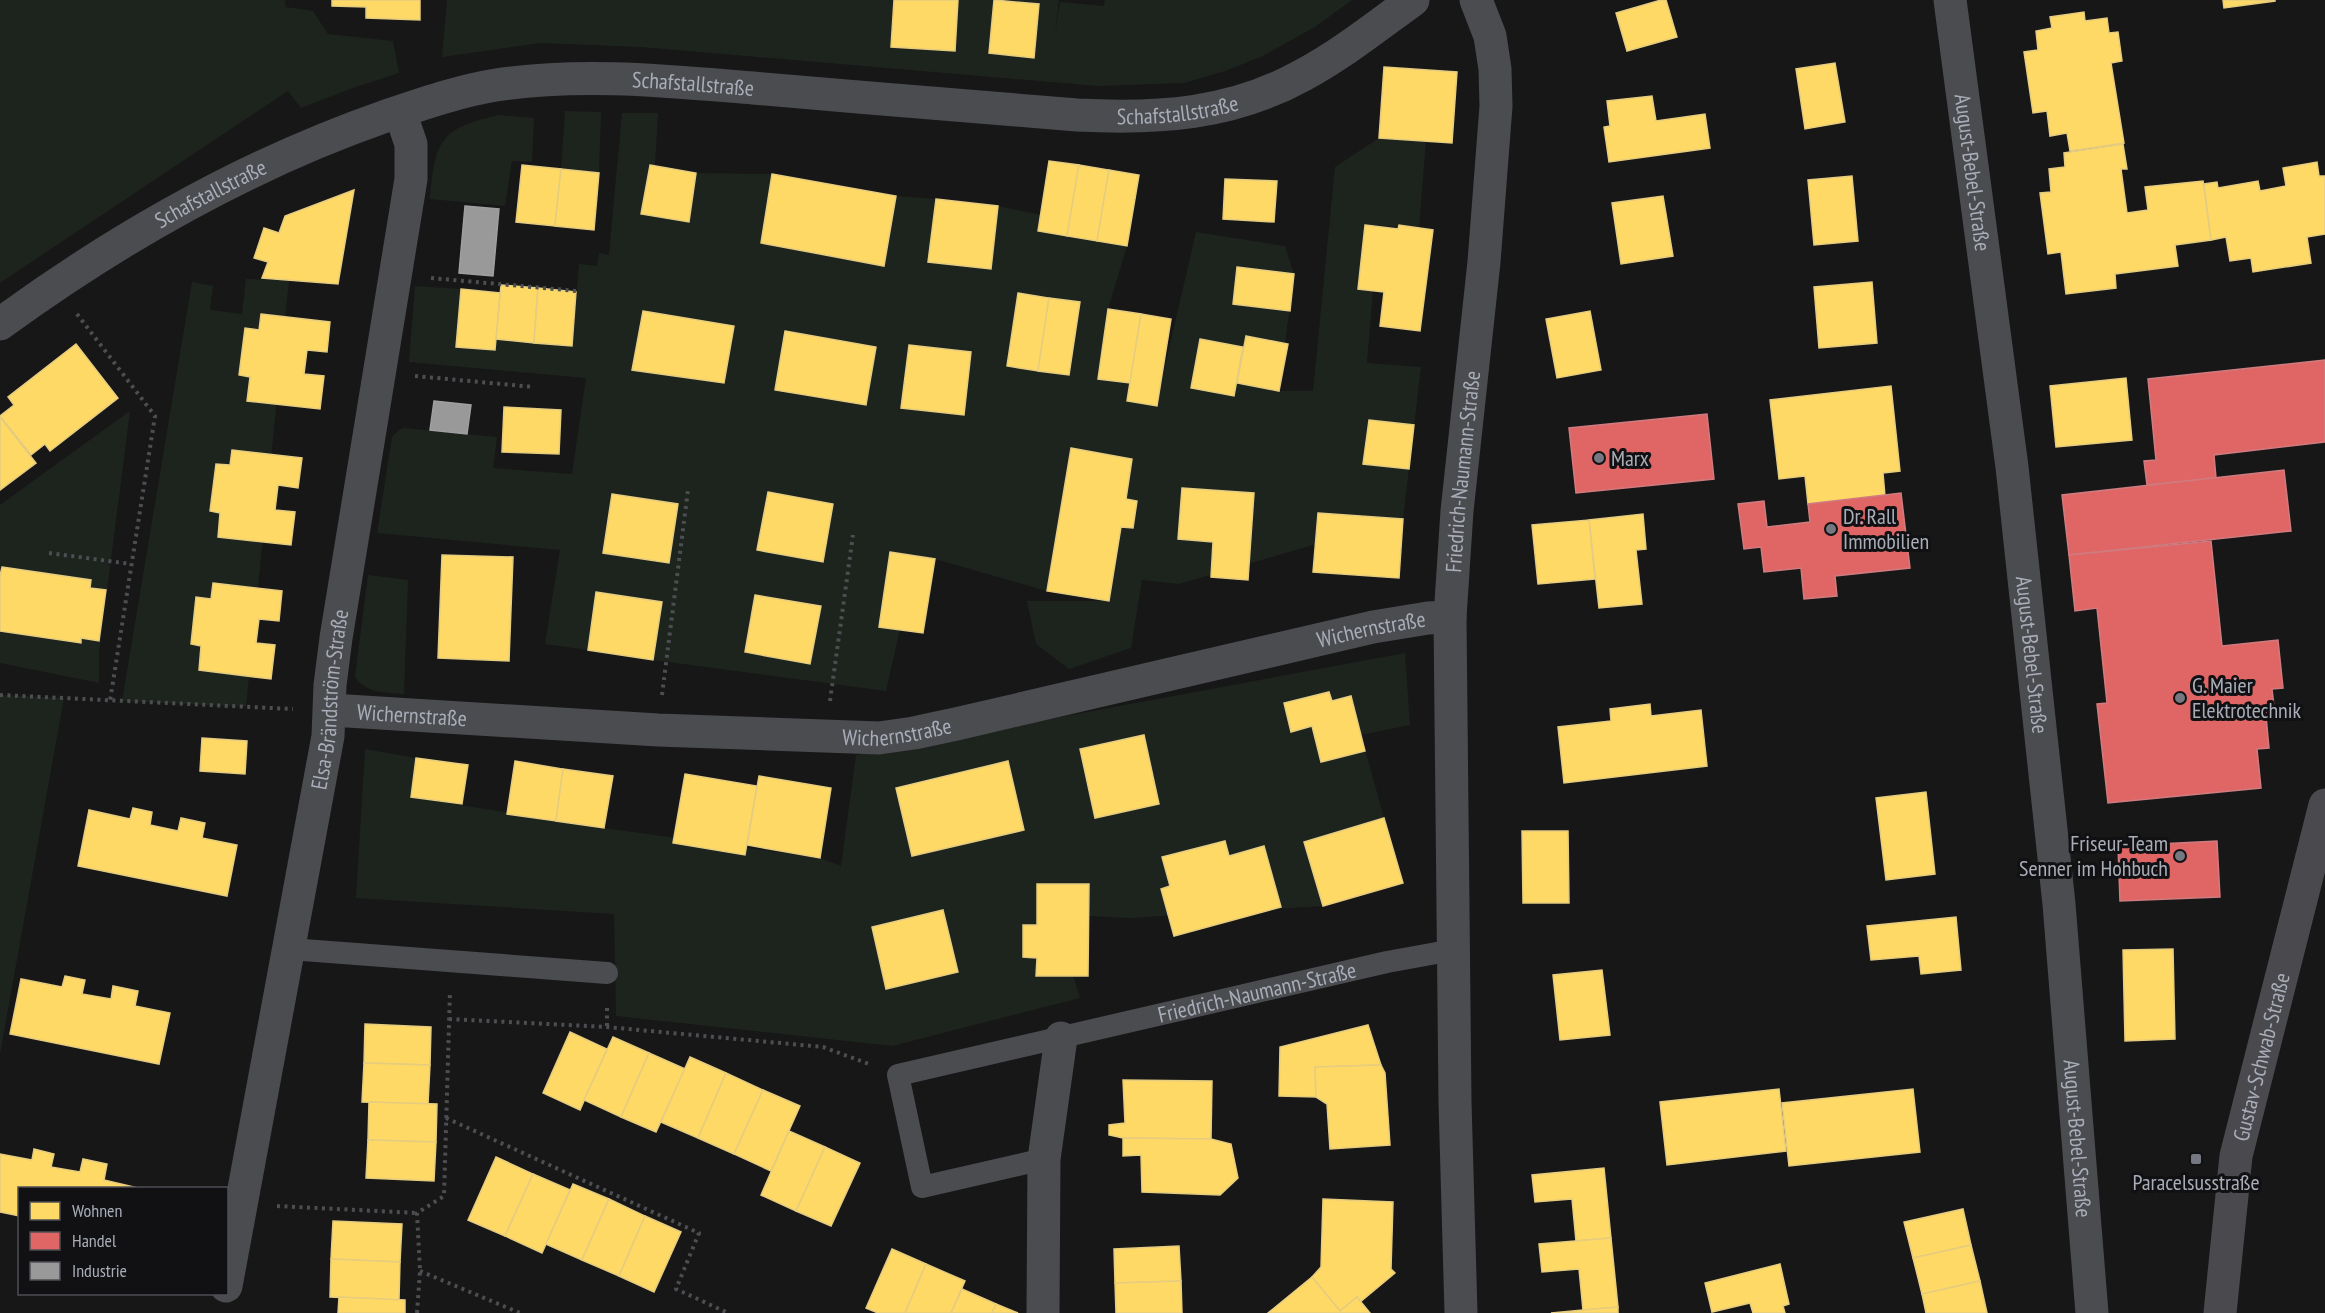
<svg xmlns="http://www.w3.org/2000/svg" width="2325" height="1313" viewBox="0 0 2325 1313" font-family="'PT Sans Narrow',sans-serif">
  <style>
    .green { fill: #1d241e; fill-rule: evenodd }
    .homes { fill: #ffd966; stroke: #e5cc7f; stroke-width: 1.5 }
    .shops { fill: #e06666; stroke: #cf7b7f; stroke-width: 1.5 }
    .industry { fill: #999; stroke: #9e9fa2; stroke-width: 1.5 }
    .lines { fill: none; stroke-linecap: round; stroke-linejoin: round }
    .path { stroke: #4d4e52; stroke-width: 4; stroke-dasharray: 3 4.5; stroke-linecap: butt }
    .lane { stroke: #4b4c50; stroke-width: 22 }
    .street { stroke: #4b4c50; stroke-width: 33 }
    .secondary { stroke: #4a4a4e; stroke-width: 33 }
    .poi-dot { fill: #757880; stroke: #111113; stroke-width: 2 }
    .labels { text-anchor: middle; dominant-baseline: central; stroke-width: 6; stroke-linejoin: round; paint-order: stroke }
    .street-label { font-size: 22px; fill: #a8adb8; stroke: #111113 }
    .poi-label { font-size: 22px; fill: #a8adb8; stroke: #111113; text-anchor: start }
  </style>
  <rect width="100%" height="100%" fill="#171717"/>
  <g class="green">
    <path d="M 0,0 L 285,0 L 286,7 L 313,11 L 328,34 L 393,41 L 399,73 L 350,89 L 301,108 L 288,91 L 0,283 Z"/>
    <path d="M 447,0 L 1059,0 L 1055,34 L 1060,2 L 1104,6 L 1105,0 L 1352,0 L 1315,27 L 1263,56 L 1225,71 L 1184,83 L 1098,86 L 641,47 L 540,43 L 442,57 Z"/>
    <path d="M 565,111 L 601,112 L 599,173 L 561,169 Z"/>
    <path d="M 622,113 L 658,113 L 655,166 L 649,166 L 642,214 L 688,222 L 696,173 L 772,174 L 761,244 L 884,265 L 896,196 L 936,199 L 929,262 L 991,269 L 998,206 L 1041,215 L 1038,231 L 1127,246 L 1108,309 L 1098,378 L 1160,388 L 1196,232 L 1285,246 L 1294,274 L 1279,391 L 1313,391 L 1335,167 L 1379,138 L 1426,141 L 1419,228 L 1366,225 L 1358,288 L 1373,290 L 1367,363 L 1421,367 L 1403,519 L 1179,584 L 1142,580 L 1131,648 L 1069,669 L 1036,644 L 1027,601 L 1109,601 L 1132,459 L 1071,448 L 1047,591 L 935,559 L 900,629 L 886,691 L 653,660 L 662,602 L 596,592 L 588,650 L 545,644 L 560,550 L 377,533 L 392,437 L 399,430 L 404,428 L 497,437 L 493,468 L 572,474 L 586,378 L 409,362 L 415,286 L 461,289 L 456,347 L 495,350 L 496,339 L 572,346 L 579,264 L 597,266 L 599,253 L 609,255 ZM 677,504 L 667,563 L 603,553 Z"/>
    <path d="M 499,115 L 534,118 L 532,162 L 512,161 L 505,206 L 430,199 C 435,141 440,128 499,115 Z"/>
    <path d="M 246,279 L 289,280 L 246,707 L 122,701 L 192,282 L 213,286 L 210,310 L 242,314 Z"/>
    <path d="M 130,411 L 99,653 L 99,683 L 0,663 L 0,505 Z"/>
    <path d="M 368,575 L 408,580 L 404,694 C 386,692 366,694 355,677 Z"/>
    <path d="M 1405,653 L 1410,725 L 1361,735 L 1384,818 L 1304,842 L 1323,906 L 1130,918 L 1088,916 L 1073,976 L 1080,998 L 892,1046 L 616,1016 L 614,914 L 356,898 L 365,749 L 416,758 L 411,797 L 604,828 L 820,858 L 841,866 L 856,755 Z"/>
    <path d="M 0,695 L 64,698 L 0,1054 Z"/>
  </g>
  <g class="homes">
    <path d="M 332,0 L 420,0 L 420,20 L 366,18 L 366,7 L 332,6 Z"/>
    <path d="M 894,0 L 958,0 L 955,51 L 891,47 Z"/>
    <path d="M 994,0 L 1039,4 L 1034,58 L 989,53 Z"/>
    <path d="M 1661,0 L 1666,0 L 1677,37 L 1627,51 L 1616,13 Z"/>
    <path d="M 2223,0 L 2275,0 L 2275,1 L 2224,8 Z"/>
    <path d="M 2084,12 L 2085,21 L 2107,18 L 2109,33 L 2118,32 L 2122,61 L 2111,63 L 2124,143 L 2070,151 L 2067,133 L 2050,136 L 2047,111 L 2033,113 L 2024,52 L 2038,50 L 2036,31 L 2052,28 L 2050,17 Z"/>
    <path d="M 1835,63 L 1845,122 L 1805,129 L 1796,69 Z"/>
    <path d="M 1384,67 L 1457,72 L 1452,143 L 1379,138 Z"/>
    <path d="M 1652,96 L 1656,121 L 1705,114 L 1710,148 L 1609,162 L 1604,127 L 1610,126 L 1607,101 Z"/>
    <path d="M 2123,144 L 2127,169 L 2121,169 L 2127,213 L 2148,210 L 2145,187 L 2203,181 L 2211,240 L 2175,245 L 2178,266 L 2115,274 L 2116,288 L 2066,294 L 2061,252 L 2048,254 L 2040,193 L 2051,192 L 2049,169 L 2065,167 L 2064,153 Z"/>
    <path d="M 1049,161 L 1079,165 L 1067,236 L 1038,231 Z"/>
    <path d="M 2317,162 L 2319,176 L 2325,176 L 2325,234 L 2307,237 L 2311,263 L 2253,272 L 2251,258 L 2230,261 L 2226,237 L 2211,240 L 2204,184 L 2217,182 L 2218,188 L 2258,181 L 2260,191 L 2286,186 L 2283,168 Z"/>
    <path d="M 522,165 L 561,169 L 555,226 L 516,222 Z"/>
    <path d="M 650,165 L 696,173 L 689,222 L 641,214 Z"/>
    <path d="M 1079,165 L 1109,170 L 1097,241 L 1067,236 Z"/>
    <path d="M 561,169 L 599,173 L 594,230 L 555,226 Z"/>
    <path d="M 1109,170 L 1139,175 L 1127,246 L 1097,241 Z"/>
    <path d="M 772,174 L 896,196 L 884,266 L 761,243 Z"/>
    <path d="M 1852,176 L 1858,241 L 1814,245 L 1808,180 Z"/>
    <path d="M 1225,179 L 1277,181 L 1274,222 L 1223,219 Z"/>
    <path d="M 354,190 L 338,284 L 262,278 L 268,262 L 254,258 L 264,228 L 279,233 L 285,216 Z"/>
    <path d="M 1663,196 L 1673,256 L 1621,264 L 1612,203 Z"/>
    <path d="M 936,199 L 998,206 L 991,269 L 928,262 Z"/>
    <path d="M 1365,225 L 1398,229 L 1399,225 L 1433,230 L 1420,331 L 1380,326 L 1384,292 L 1358,289 Z"/>
    <path d="M 1237,267 L 1294,274 L 1290,311 L 1233,304 Z"/>
    <path d="M 1872,282 L 1877,343 L 1819,348 L 1814,287 Z"/>
    <path d="M 501,285 L 538,288 L 534,343 L 496,339 Z"/>
    <path d="M 538,288 L 576,292 L 572,346 L 534,343 Z"/>
    <path d="M 461,289 L 500,293 L 495,350 L 456,347 Z"/>
    <path d="M 1018,293 L 1049,298 L 1038,371 L 1007,366 Z"/>
    <path d="M 1049,298 L 1080,302 L 1069,375 L 1038,371 Z"/>
    <path d="M 1108,309 L 1141,314 L 1130,383 L 1098,379 Z"/>
    <path d="M 643,311 L 734,326 L 724,383 L 632,370 Z"/>
    <path d="M 1590,311 L 1601,370 L 1557,378 L 1546,319 Z"/>
    <path d="M 261,314 L 330,322 L 327,352 L 307,350 L 304,374 L 324,376 L 320,409 L 247,401 L 250,377 L 239,375 L 245,328 L 259,330 Z"/>
    <path d="M 1141,314 L 1171,319 L 1157,406 L 1127,401 Z"/>
    <path d="M 785,331 L 876,347 L 866,405 L 775,390 Z"/>
    <path d="M 1246,336 L 1288,344 L 1279,391 L 1237,383 Z"/>
    <path d="M 1200,339 L 1243,347 L 1234,396 L 1191,388 Z"/>
    <path d="M 76,344 L 118,398 L 50,451 L 45,444 L 31,455 L 0,416 L 14,405 L 8,397 Z"/>
    <path d="M 909,345 L 971,352 L 964,415 L 901,408 Z"/>
    <path d="M 2126,378 L 2132,440 L 2056,447 L 2050,386 Z"/>
    <path d="M 1891,386 L 1900,471 L 1883,473 L 1885,496 L 1808,504 L 1805,476 L 1779,479 L 1770,400 Z"/>
    <path d="M 504,407 L 561,410 L 559,454 L 502,452 Z"/>
    <path d="M 0,417 L 36,463 L 0,490 Z"/>
    <path d="M 1369,420 L 1414,425 L 1409,469 L 1363,464 Z"/>
    <path d="M 1071,448 L 1132,459 L 1126,499 L 1137,501 L 1133,528 L 1121,527 L 1109,601 L 1047,591 Z"/>
    <path d="M 232,450 L 302,458 L 298,488 L 278,485 L 275,510 L 295,512 L 291,545 L 218,537 L 220,513 L 210,511 L 216,464 L 230,465 Z"/>
    <path d="M 1182,488 L 1254,493 L 1248,580 L 1211,577 L 1213,542 L 1178,539 Z"/>
    <path d="M 768,492 L 833,504 L 823,562 L 757,550 Z"/>
    <path d="M 612,494 L 678,504 L 669,563 L 603,553 Z"/>
    <path d="M 1318,513 L 1403,519 L 1399,578 L 1313,572 Z"/>
    <path d="M 1643,514 L 1646,549 L 1636,550 L 1642,604 L 1599,608 L 1589,520 Z"/>
    <path d="M 1589,520 L 1595,579 L 1538,584 L 1532,525 Z"/>
    <path d="M 890,552 L 935,559 L 923,633 L 879,627 Z"/>
    <path d="M 442,555 L 513,557 L 509,661 L 438,658 Z"/>
    <path d="M 2,567 L 91,580 L 90,588 L 106,590 L 99,641 L 81,638 L 81,643 L 0,631 L 0,576 Z"/>
    <path d="M 213,583 L 282,591 L 279,621 L 259,619 L 256,643 L 275,645 L 271,679 L 199,670 L 201,646 L 191,644 L 196,597 L 211,599 Z"/>
    <path d="M 596,592 L 662,602 L 653,660 L 588,650 Z"/>
    <path d="M 755,595 L 821,606 L 810,664 L 745,652 Z"/>
    <path d="M 1329,692 L 1332,701 L 1351,696 L 1365,751 L 1321,762 L 1312,726 L 1291,732 L 1284,703 Z"/>
    <path d="M 1650,704 L 1651,716 L 1701,710 L 1707,766 L 1564,783 L 1558,727 L 1611,721 L 1610,709 Z"/>
    <path d="M 1144,735 L 1159,804 L 1095,818 L 1080,749 Z"/>
    <path d="M 202,738 L 247,741 L 245,774 L 200,771 Z"/>
    <path d="M 416,758 L 468,765 L 462,804 L 411,797 Z"/>
    <path d="M 515,761 L 563,769 L 556,821 L 507,814 Z"/>
    <path d="M 1008,761 L 1024,830 L 912,856 L 896,788 Z"/>
    <path d="M 563,769 L 613,776 L 604,828 L 556,821 Z"/>
    <path d="M 685,774 L 757,786 L 745,855 L 673,843 Z"/>
    <path d="M 759,776 L 831,788 L 820,858 L 747,845 Z"/>
    <path d="M 1926,792 L 1935,874 L 1886,880 L 1876,798 Z"/>
    <path d="M 133,808 L 152,812 L 150,825 L 178,831 L 181,818 L 205,823 L 202,838 L 237,845 L 227,896 L 78,866 L 89,810 L 130,819 Z"/>
    <path d="M 1384,818 L 1403,883 L 1323,906 L 1304,842 Z"/>
    <path d="M 1522,831 L 1568,831 L 1569,903 L 1523,903 Z"/>
    <path d="M 1225,841 L 1229,856 L 1264,846 L 1281,907 L 1174,936 L 1161,889 L 1170,886 L 1162,857 Z"/>
    <path d="M 1037,884 L 1089,884 L 1088,976 L 1036,976 L 1037,958 L 1023,957 L 1023,925 L 1037,925 Z"/>
    <path d="M 943,910 L 958,972 L 886,989 L 872,927 Z"/>
    <path d="M 1956,917 L 1961,970 L 1921,974 L 1919,956 L 1871,960 L 1867,926 Z"/>
    <path d="M 2173,949 L 2175,1039 L 2125,1041 L 2123,950 Z"/>
    <path d="M 1602,970 L 1610,1035 L 1560,1040 L 1553,975 Z"/>
    <path d="M 65,976 L 85,980 L 82,994 L 111,999 L 113,986 L 138,991 L 135,1006 L 170,1013 L 159,1064 L 10,1034 L 21,979 L 62,987 Z"/>
    <path d="M 365,1024 L 431,1027 L 430,1065 L 364,1063 Z"/>
    <path d="M 1368,1025 L 1381,1065 L 1315,1067 L 1316,1097 L 1279,1096 L 1280,1047 Z"/>
    <path d="M 570,1032 L 607,1049 L 580,1110 L 543,1093 Z"/>
    <path d="M 613,1037 L 649,1053 L 621,1117 L 584,1100 Z"/>
    <path d="M 649,1053 L 685,1069 L 656,1132 L 621,1117 Z"/>
    <path d="M 690,1057 L 726,1073 L 698,1138 L 661,1122 Z"/>
    <path d="M 364,1063 L 430,1065 L 428,1104 L 362,1102 Z"/>
    <path d="M 1381,1065 L 1385,1073 L 1390,1145 L 1330,1149 L 1327,1104 L 1316,1097 L 1315,1067 Z"/>
    <path d="M 726,1073 L 763,1090 L 734,1154 L 698,1138 Z"/>
    <path d="M 1123,1080 L 1212,1081 L 1211,1139 L 1123,1138 L 1109,1135 L 1109,1125 L 1125,1123 Z"/>
    <path d="M 1779,1089 L 1786,1151 L 1667,1165 L 1660,1102 Z"/>
    <path d="M 1913,1089 L 1920,1152 L 1789,1166 L 1782,1103 Z"/>
    <path d="M 763,1090 L 800,1106 L 771,1171 L 734,1154 Z"/>
    <path d="M 369,1102 L 437,1104 L 436,1142 L 368,1140 Z"/>
    <path d="M 789,1131 L 825,1147 L 796,1211 L 761,1195 Z"/>
    <path d="M 1123,1138 L 1211,1139 L 1231,1144 L 1238,1178 L 1220,1195 L 1142,1192 L 1141,1155 L 1123,1156 Z"/>
    <path d="M 368,1140 L 436,1142 L 434,1181 L 366,1178 Z"/>
    <path d="M 825,1147 L 860,1163 L 831,1226 L 796,1211 Z"/>
    <path d="M 34,1149 L 54,1154 L 51,1167 L 80,1172 L 83,1159 L 107,1164 L 104,1180 L 138,1188 L 20,1188 L 20,1216 L 0,1212 L 0,1154 L 32,1160 Z"/>
    <path d="M 496,1157 L 533,1174 L 505,1236 L 468,1220 Z"/>
    <path d="M 1604,1168 L 1611,1238 L 1576,1241 L 1572,1199 L 1535,1202 L 1532,1175 Z"/>
    <path d="M 533,1174 L 570,1190 L 542,1253 L 505,1236 Z"/>
    <path d="M 573,1184 L 609,1199 L 582,1260 L 546,1244 Z"/>
    <path d="M 609,1199 L 645,1216 L 619,1276 L 582,1260 Z"/>
    <path d="M 1323,1199 L 1393,1202 L 1391,1269 L 1395,1273 L 1360,1302 L 1357,1297 L 1340,1311 L 1312,1277 L 1321,1267 Z"/>
    <path d="M 1963,1209 L 1971,1245 L 1913,1258 L 1904,1222 Z"/>
    <path d="M 645,1216 L 681,1232 L 654,1292 L 619,1276 Z"/>
    <path d="M 333,1221 L 402,1224 L 400,1262 L 331,1259 Z"/>
    <path d="M 1611,1238 L 1618,1307 L 1583,1310 L 1579,1269 L 1542,1272 L 1539,1244 Z"/>
    <path d="M 1971,1245 L 1980,1281 L 1922,1294 L 1913,1258 Z"/>
    <path d="M 1179,1246 L 1181,1281 L 1115,1283 L 1114,1249 Z"/>
    <path d="M 892,1249 L 926,1264 L 905,1313 L 878,1313 L 866,1308 Z"/>
    <path d="M 331,1259 L 400,1262 L 399,1300 L 330,1297 Z"/>
    <path d="M 926,1264 L 965,1281 L 951,1313 L 905,1313 Z"/>
    <path d="M 1780,1264 L 1789,1304 L 1783,1306 L 1785,1313 L 1753,1313 L 1750,1303 L 1712,1312 L 1705,1283 Z"/>
    <path d="M 1312,1277 L 1340,1311 L 1357,1297 L 1370,1313 L 1268,1313 Z"/>
    <path d="M 1181,1281 L 1182,1313 L 1116,1313 L 1115,1283 Z"/>
    <path d="M 1980,1281 L 1987,1313 L 1926,1313 L 1922,1294 Z"/>
    <path d="M 962,1289 L 996,1304 L 992,1313 L 951,1313 Z"/>
    <path d="M 339,1297 L 405,1300 L 405,1313 L 338,1313 Z"/>
    <path d="M 996,1304 L 1018,1313 L 992,1313 Z"/>
    <path d="M 1618,1307 L 1618,1313 L 1551,1313 L 1583,1310 Z"/>
  </g>
  <g class="shops">
    <path d="M 2325,360 L 2325,442 L 2214,455 L 2216,478 L 2147,485 L 2144,461 L 2156,460 L 2148,379 Z"/>
    <path d="M 1707,414 L 1714,479 L 1576,493 L 1569,428 Z"/>
    <path d="M 2284,470 L 2291,531 L 2069,555 L 2062,495 Z"/>
    <path d="M 1901,493 L 1910,568 L 1835,576 L 1837,596 L 1804,599 L 1801,568 L 1764,572 L 1761,547 L 1744,549 L 1738,504 L 1764,501 L 1767,527 L 1810,522 L 1808,504 Z"/>
    <path d="M 2211,541 L 2222,646 L 2278,640 L 2283,688 L 2272,689 L 2275,715 L 2266,716 L 2269,748 L 2257,749 L 2261,788 L 2108,803 L 2097,704 L 2107,703 L 2097,608 L 2075,611 L 2069,555 Z"/>
    <path d="M 2217,841 L 2220,897 L 2120,901 L 2118,846 Z"/>
  </g>
  <g class="industry">
    <path d="M 465,206 L 499,209 L 493,276 L 459,273 Z"/>
    <path d="M 434,401 L 471,405 L 467,434 L 430,430 Z"/>
  </g>
  <g class="lines">
    <g class="path">
      <path d="M 431,278 L 577,291"/>
      <path d="M 77,314 L 155,416 L 110,701"/>
      <path d="M 415,376 L 534,387"/>
      <path d="M 49,553 L 131,564"/>
      <path d="M 0,695 L 293,709"/>
      <path d="M 662,695 L 688,490"/>
      <path d="M 830,701 L 853,535"/>
      <path d="M 449,1019 L 607,1027 L 823,1047 L 869,1064"/>
      <path d="M 607,1026 L 607,1004"/>
      <path d="M 446,1118 L 699,1233 L 676,1289 L 728,1313"/>
      <path d="M 277,1206 L 417,1213"/>
      <path d="M 420,1271 L 520,1313"/>
      <path d="M 417,1313 L 420,1271 L 417,1213 L 444,1196 L 450,991"/>
    </g>
    <g class="lane">
      <path d="M 290,949 L 607,973"/>
      <path id="s1" d="M 1044,1159 L 922,1187 L 898,1075 L 1387,962 L 1453,950"/>
    </g>
    <g class="street">
      <path id="s2" d="M 1950,0 L 2012,467 L 2059,904 L 2092,1313"/>
      <path id="s3" d="M 0,324 C 118,238 248,164 386,116 C 422,104 459,91 496,85 C 581,72 668,81 753,88 C 861,97 969,107 1077,115 C 1158,119 1231,115 1303,75 C 1342,54 1377,26 1413,0"/>
      <path id="s4" d="M 331,710 L 658,730 L 879,738 L 914,733 L 956,724 L 1373,627 L 1428,618 L 1450,617"/>
      <path id="s5" d="M 226,1286 L 328,736 L 330,685 L 336,638 L 411,179 L 411,144 L 400,112"/>
      <path d="M 1043,1313 L 1044,1159 L 1061,1038"/>
      <path id="s6" d="M 1461,1313 L 1455,1102 L 1450,617 L 1457,511 L 1484,262 L 1496,106 L 1495,69 L 1490,36 L 1476,0"/>
    </g>
    <path class="secondary" id="s7" d="M 2220,1313 L 2236,1156 L 2325,805"/>
  </g>
  <g class="poi-dot">
    <circle cx="1599" cy="458" r="6"/>
    <circle cx="1831" cy="529" r="6"/>
    <circle cx="2180" cy="698" r="6"/>
    <circle cx="2180" cy="856" r="6"/>
    <rect x="2190" y="1153" width="12" height="12" rx="3"/>
  </g>
  <g class="labels">
    <g class="street-label">
      <text stroke="none"><textPath href="#s3" startOffset="752">Schafstallstraße</textPath></text>
      <text stroke="none"><textPath href="#s3" startOffset="1238">Schafstallstraße</textPath></text>
      <text stroke="none"><textPath href="#s2" startOffset="174">August-Bebel-Straße</textPath></text>
      <text stroke="none"><textPath href="#s3" startOffset="248">Schafstallstraße</textPath></text>
      <text stroke="none"><textPath href="#s6" startOffset="842">Friedrich-Naumann-Straße</textPath></text>
      <text stroke="none"><textPath href="#s4" startOffset="1053">Wichernstraße</textPath></text>
      <text stroke="none"><textPath href="#s2" startOffset="660">August-Bebel-Straße</textPath></text>
      <text stroke="none"><textPath href="#s5" startOffset="596">Elsa-Brändström-Straße</textPath></text>
      <text stroke="none"><textPath href="#s4" startOffset="81">Wichernstraße</textPath></text>
      <text stroke="none"><textPath href="#s4" startOffset="567">Wichernstraße</textPath></text>
      <text stroke="none"><textPath href="#s1" startOffset="608">Friedrich-Naumann-Straße</textPath></text>
      <text stroke="none"><textPath href="#s7" startOffset="260">Gustav-Schwab-Straße</textPath></text>
      <text stroke="none"><textPath href="#s2" startOffset="1146">August-Bebel-Straße</textPath></text>
    </g>
    <g class="poi-label">
      <text x="1611" y="458">Marx</text>
      <text x="1843" y="516">Dr. Rall<tspan x="1843" dy="25">Immobilien</tspan></text>
      <text x="2192" y="685">G. Maier<tspan x="2192" dy="25">Elektrotechnik</tspan></text>
      <text x="2168" y="843" text-anchor="end">Friseur-Team<tspan x="2168" dy="25">Senner im Hohbuch</tspan></text>
      <text x="2196" y="1182" text-anchor="middle">Paracelsusstraße</text>
    </g>
  </g>
  <rect x="18" y="1187" width="210" height="108" fill="#111113" stroke="#4d4f55" stroke-width="1.5"/>
  <rect x="30" y="1202" width="30" height="18" fill="#ffd966" stroke="#4d4f55" stroke-width="1.5"/>
  <text x="72" y="1217" font-size="18" fill="#a8adb8">Wohnen</text>
  <rect x="30" y="1232" width="30" height="18" fill="#e06666" stroke="#4d4f55" stroke-width="1.5"/>
  <text x="72" y="1247" font-size="18" fill="#a8adb8">Handel</text>
  <rect x="30" y="1262" width="30" height="18" fill="#999999" stroke="#4d4f55" stroke-width="1.5"/>
  <text x="72" y="1277" font-size="18" fill="#a8adb8">Industrie</text>
</svg>
